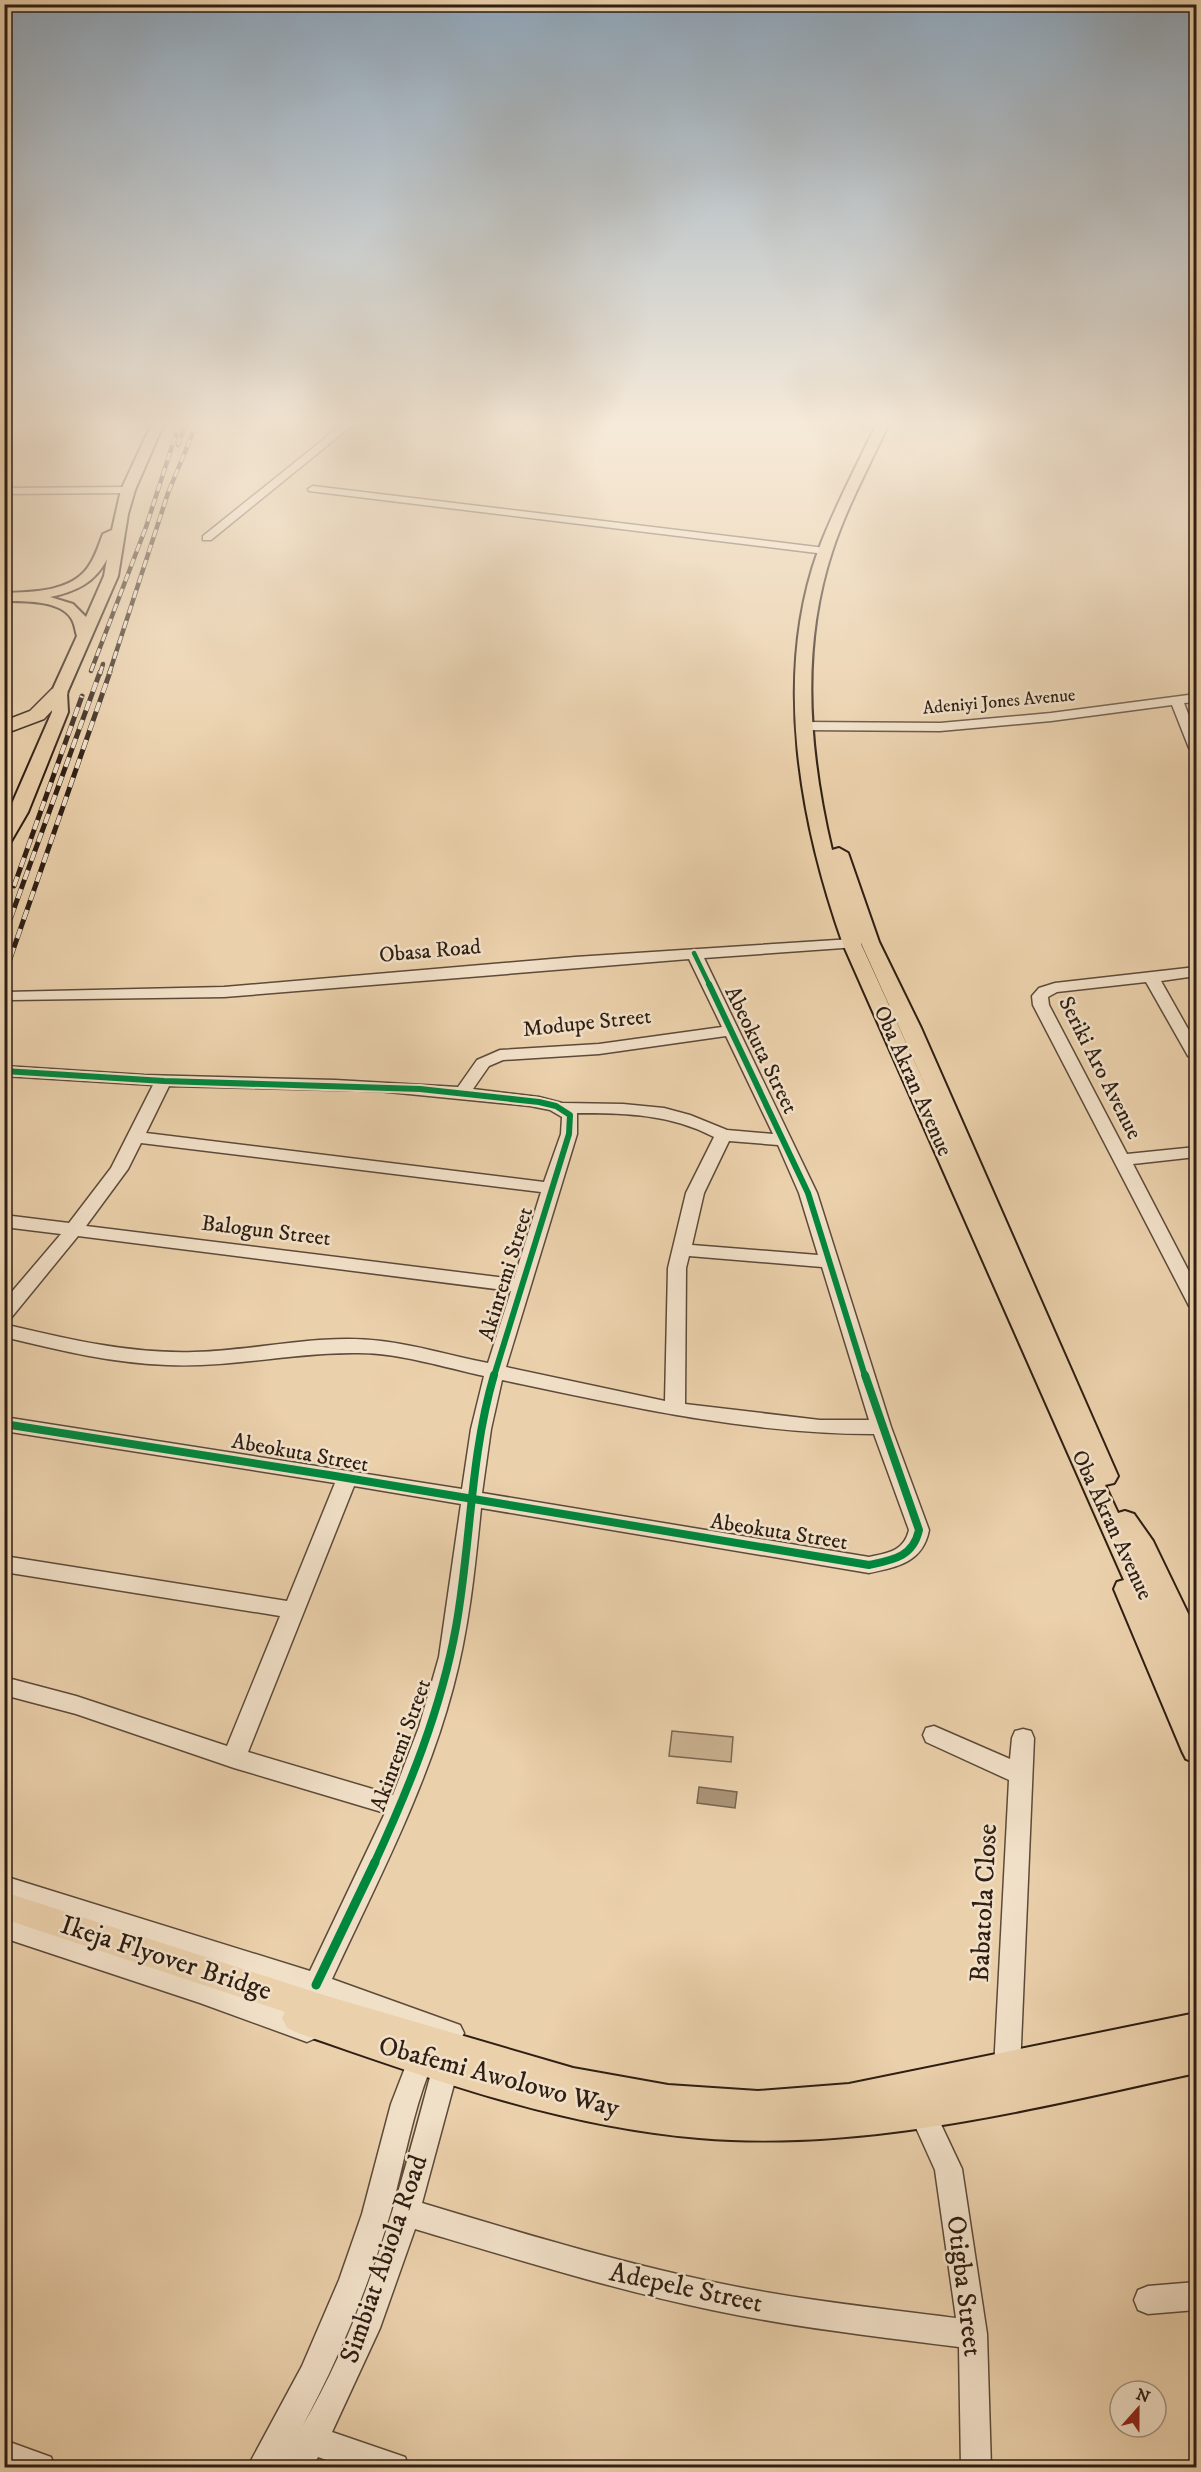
<svg xmlns="http://www.w3.org/2000/svg" width="1201" height="2472" viewBox="0 0 1201 2472" font-family="'IM FELL DW Pica',serif">
  <style>
    .green { fill: #cab291; stroke: #7c6852; stroke-width: 1.5 }
    .water { fill: #aa9377; stroke: #78644f; stroke-width: 1.5 }
    .lines { fill: none; stroke-linecap: round; stroke-linejoin: round }
    .minor-casing { stroke: #5d4a39; stroke-width: 3 }
    .major-casing { stroke: #2e1e13; stroke-width: 4 }
    .highway-casing { stroke: #2e1e13; stroke-width: 3 }
    .minor { fill: #f1e0c8; fill-rule: evenodd }
    .major { fill: #ead0ab; fill-rule: evenodd }
    .highway { fill: #ead0ab; fill-rule: evenodd }
    .rail-far1-casing { stroke: #2e1e13; stroke-width: 4.5 }
    .rail-casing { stroke: #2e1e13; stroke-width: 5 }
    .rail-far1 { stroke: #f1e0c8; stroke-width: 3; stroke-dasharray: 8; stroke-linecap: butt }
    .rail { stroke: #f1e0c8; stroke-width: 4; stroke-dasharray: 10; stroke-linecap: butt }
    .cycleway-far3-casing { stroke: #f1e0c8; stroke-width: 8 }
    .cycleway-far2-casing { stroke: #f1e0c8; stroke-width: 10 }
    .cycleway-far1-casing { stroke: #f1e0c8; stroke-width: 11 }
    .cycleway-casing { stroke: #f1e0c8; stroke-width: 13 }
    .cycleway-far3 { stroke: #00873e; stroke-width: 4.5 }
    .cycleway-far2 { stroke: #00873e; stroke-width: 6 }
    .cycleway-far1 { stroke: #00873e; stroke-width: 8 }
    .cycleway { stroke: #00873e; stroke-width: 9 }
    .labels { text-anchor: middle; dominant-baseline: central; stroke-width: 5; stroke-linejoin: round; paint-order: stroke }
    .far-street-label { font-size: 18px; fill: #2e1e13; stroke: #f1e0c8 }
    .street-label { font-size: 22px; fill: #2e1e13; stroke: #f1e0c8 }
    .near-street-label { font-size: 27px; fill: #2e1e13; stroke: #f1e0c8 }
  </style>
  <rect width="100%" height="100%" fill="#ead0ab"/>
  <filter id="stains"><feTurbulence type="fractalNoise" baseFrequency=".00333" numOctaves="4"/><feColorMatrix values="0 0 0 0 .2 0 0 0 0 .09 0 0 0 0 .02 0 0 0 .5 -.17"/></filter>
  <radialGradient id="worn" r=".72"><stop offset=".6" stop-color="#630" stop-opacity="0"/><stop offset="1" stop-color="#630" stop-opacity=".3"/></radialGradient>
  <path class="green" d="M 672,1731 L 733,1737 L 731,1762 L 669,1756 Z"/>
  <path class="water" d="M 699,1787 L 737,1792 L 735,1808 L 697,1803 Z"/>
  <g class="lines">
    <g class="minor-casing">
      <g id="minor">
        <path d="M 344,423 L 355,423 L 211,540 L 203,540 L 203,536 Z"/>
        <path d="M 313,486 L 825,548 L 831,551 L 825,554 L 309,491 L 308,489 Z"/>
        <path d="M 4,488 L 128,487 L 133,490 L 128,493 L 4,494 Z"/>
        <path d="M 1196,694 L 1196,702 L 1184,703 L 1196,734 L 1196,752 L 1189,748 L 1172,705 L 1051,721 L 940,731 L 803,730 L 797,726 L 803,722 L 940,723 L 1051,713 Z"/>
        <path d="M 852,939 L 860,944 L 857,947 L 704,958 L 817,1193 L 891,1427 L 929,1530 C 923,1562 898,1567 869,1573 L 481,1508 C 475,1568 469,1629 453,1688 C 426,1790 376,1884 332,1979 L 460,2025 L 464,2033 L 460,2041 L 451,2045 L 316,1997 L 4,1898 L 4,1876 L 310,1971 L 385,1813 L 234,1768 L 76,1714 L 4,1695 L 4,1677 L 76,1696 L 227,1746 L 280,1616 L 4,1572 L 4,1556 L 287,1601 L 335,1483 L 4,1431 L 4,1417 L 462,1489 L 471,1429 L 484,1376 C 443,1367 400,1353 358,1353 C 294,1352 231,1368 167,1365 C 111,1363 58,1350 4,1337 L 4,1324 C 67,1339 129,1354 194,1352 C 255,1351 319,1333 381,1341 C 416,1345 452,1356 488,1363 L 511,1291 L 78,1236 L 11,1318 L 4,1320 L 4,1301 L 61,1234 L 4,1227 L 4,1215 L 69,1223 L 111,1168 L 153,1085 L 4,1076 L 4,1066 L 144,1075 L 335,1080 L 458,1087 L 477,1060 L 500,1050 L 599,1044 L 722,1027 L 689,959 L 224,997 L 12,1000 L 6,998 L 6,992 L 224,987 L 575,957 ZM 726,1036 L 773,1134 L 727,1130 L 690,1115 L 664,1108 L 623,1104 L 562,1103 L 539,1097 L 473,1089 L 489,1066 L 503,1060 L 599,1054 ZM 169,1086 L 378,1091 L 530,1106 L 550,1110 L 562,1117 L 561,1134 L 544,1182 L 146,1133 ZM 577,1113 C 625,1113 670,1114 714,1137 L 686,1193 L 668,1268 L 665,1401 L 506,1367 L 577,1134 ZM 729,1141 L 778,1145 L 799,1193 L 818,1255 L 692,1245 L 704,1193 ZM 141,1143 L 541,1192 L 514,1279 L 86,1226 L 128,1169 ZM 689,1256 L 822,1267 L 869,1420 L 820,1420 L 685,1404 L 686,1268 ZM 502,1380 C 625,1406 747,1434 874,1434 L 909,1530 C 904,1551 888,1553 869,1557 L 482,1493 L 491,1429 ZM 354,1486 L 461,1504 L 439,1657 L 419,1727 L 393,1795 L 248,1752 Z"/>
        <path d="M 1196,967 L 1196,976 L 1161,981 L 1196,1043 L 1196,1061 L 1188,1056 L 1146,982 L 1057,992 L 1048,997 L 1049,1005 L 1127,1154 L 1196,1147 L 1196,1157 L 1133,1164 L 1196,1285 L 1196,1308 L 1189,1306 L 1187,1302 L 1033,1005 L 1032,996 L 1039,988 L 1055,983 Z"/>
        <path d="M 934,1726 L 1010,1759 L 1012,1738 L 1015,1731 L 1023,1729 L 1031,1731 L 1034,1738 L 1020,2069 L 1016,2078 L 1007,2081 L 998,2078 L 994,2069 L 1009,1780 L 926,1742 L 923,1735 L 926,1728 Z"/>
        <path d="M 4,1916 L 200,1979 L 316,2022 L 320,2030 L 316,2038 L 307,2042 L 200,2003 L 4,1938 Z"/>
        <path d="M 417,2057 L 426,2060 L 430,2069 C 412,2115 404,2163 391,2211 C 369,2285 339,2359 302,2427 C 365,2319 398,2197 430,2077 L 434,2068 L 443,2065 L 452,2068 L 456,2077 L 422,2203 C 518,2232 614,2261 713,2282 C 793,2299 875,2308 956,2318 L 935,2170 L 908,2110 L 912,2101 L 921,2097 L 930,2101 L 962,2169 L 987,2334 L 991,2468 L 961,2468 L 959,2347 C 876,2337 793,2327 712,2310 C 611,2289 513,2258 415,2229 L 380,2328 L 332,2432 L 405,2457 L 409,2468 L 349,2468 L 318,2457 L 312,2468 L 280,2468 L 282,2463 L 279,2468 L 247,2468 L 302,2366 L 339,2280 L 362,2214 L 391,2104 L 408,2060 Z"/>
        <path d="M 1196,2282 L 1196,2310 L 1148,2314 L 1138,2310 L 1134,2300 L 1138,2290 L 1148,2286 Z"/>
        <path d="M 4,2440 L 51,2457 L 55,2468 L 4,2468 Z"/>
      </g>
    </g>
    <g class="major-casing">
      <g id="major">
        <path d="M 152,423 L 164,423 L 135,490 L 128,514 L 118,576 L 67,693 L 68,712 L 28,812 L 10,843 L 4,844 L 4,822 L 52,712 L 51,693 L 77,636 C 75,630 75,624 71,618 C 60,600 22,601 4,601 L 4,593 C 33,592 74,592 90,564 C 96,555 99,544 103,534 L 112,530 L 121,490 ZM 107,559 L 104,576 L 86,617 L 73,604 L 50,597 C 75,592 95,583 107,559 Z"/>
        <path d="M 877,423 L 889,423 C 870,465 846,508 832,552 C 800,649 809,753 832,850 L 839,848 L 848,853 L 879,942 L 921,1028 L 1118,1476 L 1114,1483 L 1105,1485 L 1118,1513 L 1125,1511 L 1134,1514 L 1153,1541 L 1196,1630 L 1196,1669 L 1190,1667 L 1196,1681 L 1196,1763 L 1186,1759 L 1182,1751 L 1114,1589 L 1117,1582 L 1124,1580 L 843,944 C 800,823 773,676 818,551 C 834,508 857,465 877,423 ZM 861,943 L 933,1102 L 861,944 Z"/>
        <path d="M 4,1892 L 327,1996 L 573,2068 L 668,2085 L 758,2091 L 849,2084 L 1196,2013 L 1196,2073 C 1035,2108 866,2152 699,2138 C 561,2127 428,2078 298,2033 L 287,2028 L 282,2018 L 285,2012 L 4,1919 Z"/>
      </g>
    </g>
    <g class="highway-casing">
      <path id="highway" d="M 59,687 L 68,693 L 44,719 L 4,734 L 4,721 L 30,711 L 52,689 Z"/>
    </g>
    <use href="#minor" class="minor"/>
    <use href="#major" class="major"/>
    <use href="#highway" class="highway"/>
    <g class="rail-far1-casing">
      <g id="rail-far1">
        <path d="M 178,445 L 186,423"/>
        <path d="M 91,671 L 146,527 L 176,434"/>
        <path d="M 100,674 L 103,664"/>
        <path d="M 109,674 L 168,493 L 197,423"/>
      </g>
    </g>
    <g class="rail-casing">
      <g id="rail">
        <path d="M 14,886 L 82,696"/>
        <path d="M 4,936 L 100,672"/>
        <path d="M 4,976 L 110,672"/>
      </g>
    </g>
    <use href="#rail-far1" class="rail-far1"/>
    <use href="#rail" class="rail"/>
    <g class="cycleway-far3-casing">
      <path id="cycleway-far3" d="M 694,953 L 710,986"/>
    </g>
    <g class="cycleway-far2-casing">
      <g id="cycleway-far2">
        <path d="M 709,984 L 808,1193 L 865,1376"/>
        <path d="M 4,1071 L 164,1081 L 420,1089 L 539,1102 L 556,1106 L 570,1115 L 569,1134 L 494,1376"/>
      </g>
    </g>
    <g class="cycleway-far1-casing">
      <g id="cycleway-far1">
        <path d="M 4,1424 L 329,1475 L 869,1565 C 893,1560 913,1557 919,1530 L 865,1375"/>
        <path d="M 374,1864 C 409,1788 441,1710 456,1627 C 471,1543 470,1457 494,1375"/>
      </g>
    </g>
    <g class="cycleway-casing">
      <path id="cycleway" d="M 316,1985 L 375,1862"/>
    </g>
    <use href="#cycleway-far3" class="cycleway-far3"/>
    <use href="#cycleway-far2" class="cycleway-far2"/>
    <use href="#cycleway-far1" class="cycleway-far1"/>
    <use href="#cycleway" class="cycleway"/>
  </g>
  <linearGradient id="sky" x2="0" y2="1"><stop stop-color="#8fa7bb"/><stop offset="0.55" stop-color="#f6ead9"/><stop offset="1" stop-color="#f6ead9" stop-opacity="0"/></linearGradient>
  <rect width="1201" height="769" fill="url(#sky)"/>
  <g class="labels">
    <g class="far-street-label">
      <text transform="translate(999 702) rotate(-5)">Adeniyi Jones Avenue</text>
    </g>
    <g class="street-label">
      <text transform="translate(430 951) rotate(-5)">Obasa Road</text>
      <text transform="translate(587 1023) rotate(-6)">Modupe Street</text>
      <text transform="translate(761 1050) rotate(64)">Abeokuta Street</text>
      <text transform="translate(1100 1068) rotate(63)">Seriki Aro Avenue</text>
      <text transform="translate(913 1081) rotate(66)">Oba Akran Avenue</text>
      <text transform="translate(266 1231) rotate(7)">Balogun Street</text>
      <text transform="translate(506 1274) rotate(-73)">Akinremi Street</text>
      <text transform="translate(300 1453) rotate(10)">Abeokuta Street</text>
      <text transform="translate(1112 1525) rotate(65)">Oba Akran Avenue</text>
      <text transform="translate(779 1532) rotate(9)">Abeokuta Street</text>
      <text transform="translate(401 1745) rotate(-70)">Akinremi Street</text>
    </g>
    <g class="near-street-label">
      <text transform="translate(984 1903) rotate(-87)">Babatola Close</text>
      <text transform="translate(166 1958) rotate(18)">Ikeja Flyover Bridge</text>
      <text transform="translate(499 2077) rotate(15)">Obafemi Awolowo Way</text>
      <text transform="translate(384 2259) rotate(-71)">Simbiat Abiola Road</text>
      <text transform="translate(964 2286) rotate(83)">Otigba Street</text>
      <text transform="translate(686 2288) rotate(12)">Adepele Street</text>
    </g>
  </g>
  <rect width="1201" height="2472" fill="none" stroke="#ead0ab" stroke-width="24"/>
  <rect x="6" y="6" width="1189" height="2460" fill="none" stroke="#2e1e13" stroke-width="3"/>
  <rect x="12" y="12" width="1177" height="2448" fill="none" stroke="#2e1e13" stroke-width="1.5"/>
  <g transform="translate(1138 2409) rotate(21)"><circle r="28" fill="#f1e0c8" stroke="#a39280" stroke-width="1.5"/>
  <path d="M0-4.5L10 22L0 15L-10 22Z" fill="#8f2418"/>
  <text y="-9" font-size="16" font-weight="bold" text-anchor="middle" fill="#2e1e13">N</text>
  </g>
  <rect width="100%" height="100%" filter="url(#stains)"/>
  <rect width="100%" height="100%" fill="url(#worn)"/>
</svg>
